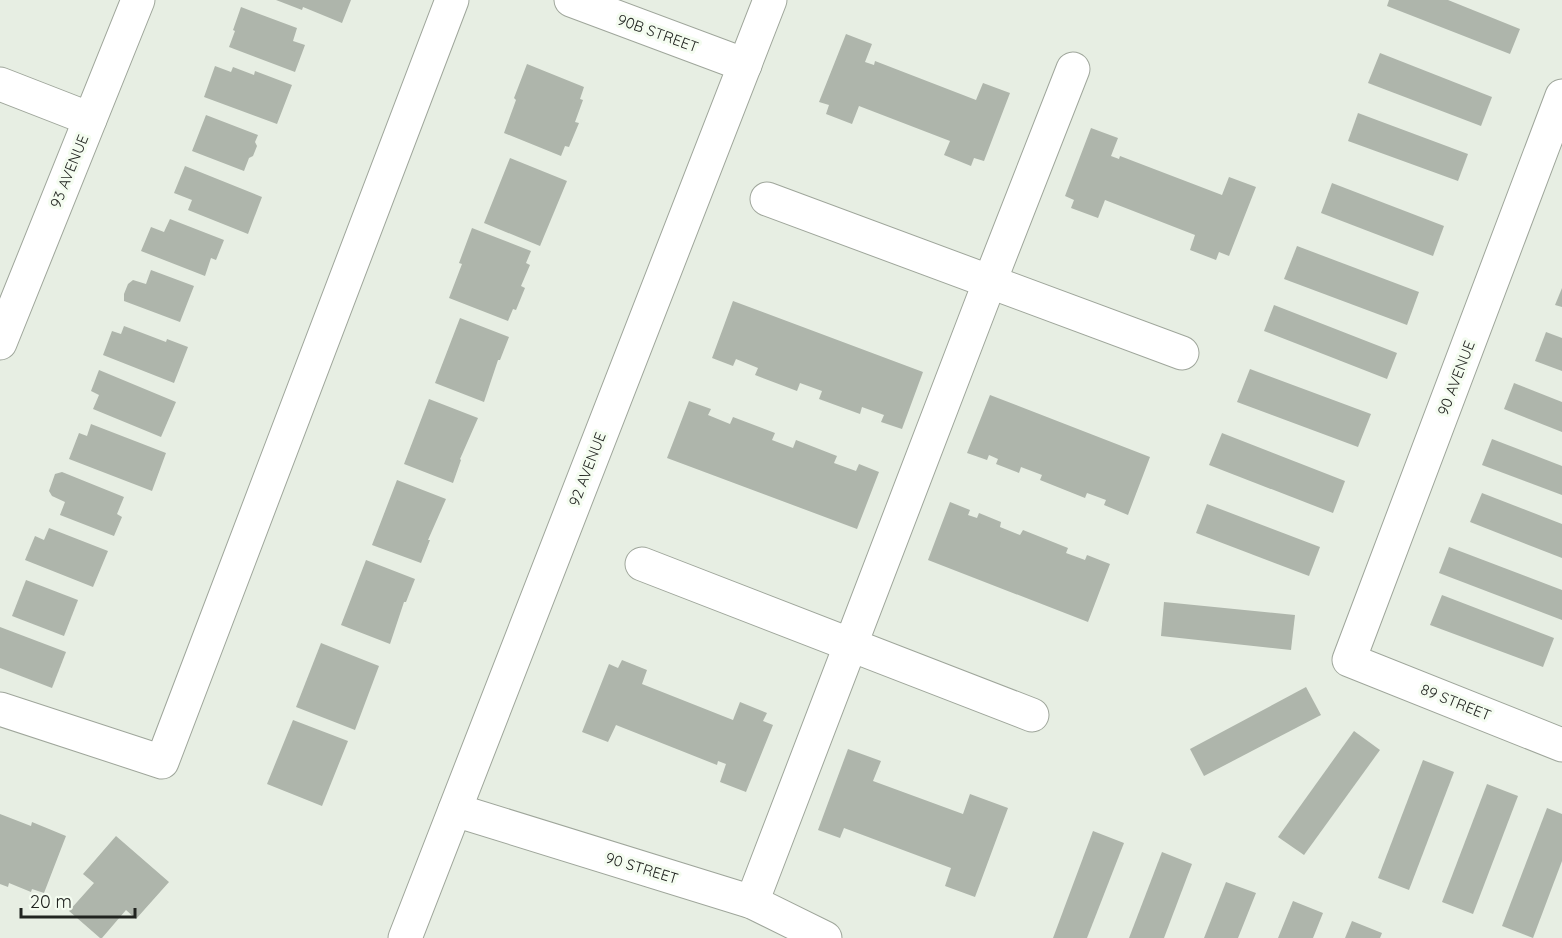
<svg xmlns="http://www.w3.org/2000/svg" width="1562" height="938" viewBox="0 0 1562 938" font-family="Quicksand,sans-serif">
  <style>
    .building { fill: #aeb5ab }
    .lines { fill: none; stroke-linecap: round; stroke-linejoin: round }
    .minor-casing { stroke: #9fa69b; stroke-width: 35 }
    .minor { stroke: #fff; stroke-width: 33 }
    .labels { text-anchor: middle; dominant-baseline: central; stroke-width: 6; stroke-linejoin: round; paint-order: stroke }
    .street-label { font-size: 15px; fill: #212420; stroke: #f4fcf0 }
  </style>
  <rect width="100%" height="100%" fill="#e7eee3"/>
  <g class="building">
    <path d="M 276,0 L 351,0 L 342,23 L 303,7 L 302,10 Z"/>
    <path d="M 1389,0 L 1448,0 L 1520,29 L 1510,54 L 1387,6 Z"/>
    <path d="M 241,7 L 297,28 L 293,41 L 305,45 L 295,72 L 229,47 L 235,31 L 233,30 Z"/>
    <path d="M 846,34 L 872,44 L 865,62 L 874,65 L 875,61 L 976,100 L 983,83 L 1010,93 L 984,161 L 974,158 L 971,166 L 944,155 L 950,141 L 859,106 L 852,124 L 826,114 L 829,105 L 819,102 Z"/>
    <path d="M 1380,53 L 1492,97 L 1481,126 L 1368,83 Z"/>
    <path d="M 527,64 L 584,87 L 580,99 L 583,100 L 575,122 L 579,123 L 569,147 L 565,146 L 561,156 L 504,133 L 516,100 L 514,98 Z"/>
    <path d="M 215,66 L 231,72 L 233,67 L 254,75 L 255,71 L 292,85 L 277,124 L 204,97 Z"/>
    <path d="M 1358,113 L 1468,154 L 1458,181 L 1348,141 Z"/>
    <path d="M 206,115 L 258,135 L 255,142 L 257,146 L 253,156 L 249,158 L 244,171 L 192,151 Z"/>
    <path d="M 1091,128 L 1118,138 L 1111,156 L 1119,159 L 1120,156 L 1222,195 L 1229,177 L 1256,187 L 1229,256 L 1219,252 L 1216,260 L 1190,250 L 1195,235 L 1105,200 L 1098,218 L 1071,208 L 1074,200 L 1065,196 Z"/>
    <path d="M 510,158 L 567,181 L 540,246 L 484,223 Z"/>
    <path d="M 185,166 L 262,197 L 248,234 L 188,210 L 192,200 L 174,193 Z"/>
    <path d="M 1332,183 L 1444,226 L 1433,256 L 1321,213 Z"/>
    <path d="M 170,219 L 224,240 L 216,260 L 211,258 L 205,276 L 141,251 L 151,227 L 164,232 Z"/>
    <path d="M 472,228 L 531,251 L 526,263 L 530,265 L 521,286 L 525,288 L 516,310 L 513,309 L 508,321 L 449,298 L 462,264 L 459,263 Z"/>
    <path d="M 1297,246 L 1419,292 L 1407,325 L 1284,279 Z"/>
    <path d="M 151,270 L 194,286 L 180,322 L 124,301 L 124,294 L 128,284 L 133,280 L 146,284 Z"/>
    <path d="M 1562,288 L 1562,307 L 1555,305 Z"/>
    <path d="M 733,301 L 923,372 L 902,429 L 881,422 L 884,415 L 862,407 L 860,414 L 819,399 L 822,391 L 800,383 L 797,391 L 755,375 L 758,368 L 736,359 L 733,366 L 712,358 Z"/>
    <path d="M 1274,305 L 1397,353 L 1387,379 L 1264,331 Z"/>
    <path d="M 460,318 L 509,337 L 500,360 L 498,360 L 484,402 L 435,383 Z"/>
    <path d="M 124,326 L 166,342 L 167,339 L 188,347 L 174,383 L 103,355 L 112,331 L 121,334 Z"/>
    <path d="M 1546,332 L 1562,338 L 1562,371 L 1535,361 Z"/>
    <path d="M 1250,369 L 1371,414 L 1358,447 L 1237,402 Z"/>
    <path d="M 99,370 L 176,402 L 161,437 L 93,409 L 99,395 L 91,391 Z"/>
    <path d="M 1514,383 L 1562,402 L 1562,432 L 1504,409 Z"/>
    <path d="M 990,395 L 1150,457 L 1128,515 L 1104,505 L 1106,500 L 1087,493 L 1085,498 L 1040,480 L 1042,475 L 1021,467 L 1019,473 L 996,464 L 998,459 L 989,455 L 987,460 L 967,453 Z"/>
    <path d="M 429,399 L 478,418 L 460,459 L 461,460 L 453,483 L 404,464 Z"/>
    <path d="M 689,401 L 711,409 L 708,415 L 730,424 L 733,417 L 775,433 L 772,440 L 793,448 L 796,440 L 837,456 L 834,463 L 856,471 L 859,464 L 879,472 L 857,529 L 667,458 Z"/>
    <path d="M 91,424 L 166,453 L 152,491 L 69,459 L 79,433 L 87,436 Z"/>
    <path d="M 1222,433 L 1345,481 L 1333,513 L 1209,465 Z"/>
    <path d="M 1492,439 L 1562,466 L 1562,495 L 1482,465 Z"/>
    <path d="M 62,472 L 124,497 L 117,514 L 122,517 L 114,536 L 60,515 L 65,502 L 52,496 L 49,491 L 55,474 Z"/>
    <path d="M 397,480 L 446,499 L 428,540 L 430,540 L 421,563 L 372,545 Z"/>
    <path d="M 1482,493 L 1562,524 L 1562,558 L 1470,522 Z"/>
    <path d="M 950,502 L 970,510 L 968,515 L 977,518 L 979,513 L 1001,522 L 1000,527 L 1020,535 L 1023,530 L 1068,548 L 1066,553 L 1085,560 L 1087,555 L 1110,564 L 1088,622 L 928,560 Z"/>
    <path d="M 1207,504 L 1320,547 L 1309,576 L 1196,533 Z"/>
    <path d="M 49,528 L 108,551 L 93,587 L 25,560 L 35,536 L 44,540 Z"/>
    <path d="M 1449,547 L 1562,590 L 1562,620 L 1439,573 Z"/>
    <path d="M 366,560 L 415,579 L 406,602 L 404,602 L 390,644 L 341,625 Z"/>
    <path d="M 26,580 L 78,600 L 64,636 L 12,616 Z"/>
    <path d="M 1442,595 L 1554,638 L 1543,667 L 1430,625 Z"/>
    <path d="M 1164,602 L 1295,615 L 1291,650 L 1161,636 Z"/>
    <path d="M 0,627 L 66,652 L 52,688 L 0,668 Z"/>
    <path d="M 321,643 L 379,666 L 355,730 L 296,707 Z"/>
    <path d="M 622,660 L 647,670 L 642,684 L 733,720 L 740,702 L 767,713 L 763,721 L 773,725 L 746,792 L 720,782 L 726,764 L 718,761 L 717,765 L 616,725 L 608,742 L 582,732 L 609,664 L 618,668 Z"/>
    <path d="M 1306,687 L 1321,715 L 1204,776 L 1190,749 Z"/>
    <path d="M 293,720 L 348,741 L 322,806 L 267,784 Z"/>
    <path d="M 1354,731 L 1380,750 L 1304,855 L 1278,837 Z"/>
    <path d="M 848,749 L 881,761 L 873,781 L 963,814 L 970,794 L 1008,808 L 975,897 L 945,886 L 951,868 L 844,828 L 840,838 L 818,830 Z"/>
    <path d="M 1423,760 L 1454,772 L 1409,890 L 1378,878 Z"/>
    <path d="M 1487,784 L 1518,796 L 1473,914 L 1442,902 Z"/>
    <path d="M 1547,808 L 1562,814 L 1562,861 L 1533,938 L 1502,926 Z"/>
    <path d="M 0,814 L 31,826 L 32,822 L 66,836 L 44,893 L 32,889 L 31,892 L 9,883 L 8,887 L 0,884 Z"/>
    <path d="M 1093,831 L 1124,843 L 1087,938 L 1053,938 Z"/>
    <path d="M 116,836 L 169,882 L 136,919 L 126,910 L 102,938 L 100,938 L 69,911 L 94,883 L 83,874 Z"/>
    <path d="M 1162,852 L 1192,864 L 1164,938 L 1129,938 Z"/>
    <path d="M 1226,882 L 1256,893 L 1238,938 L 1204,938 Z"/>
    <path d="M 1293,901 L 1323,913 L 1313,938 L 1278,938 Z"/>
    <path d="M 1352,921 L 1382,933 L 1380,938 L 1345,938 Z"/>
  </g>
  <g class="lines">
    <g class="minor-casing">
      <g id="minor">
        <path d="M 571,0 L 745,65"/>
        <path d="M 0,84 L 90,119"/>
        <path d="M 1562,96 L 1349,660 L 1562,745"/>
        <path d="M 767,199 L 1182,353"/>
        <path d="M 0,343 L 138,0"/>
        <path d="M 642,564 L 1032,715"/>
        <path d="M 0,709 L 162,762 L 452,0"/>
        <path d="M 455,810 L 752,902 L 825,938"/>
        <path d="M 752,902 L 990,281 L 1073,69"/>
        <path d="M 405,938 L 770,0"/>
      </g>
    </g>
    <use href="#minor" class="minor"/>
  </g>
  <g class="labels">
    <g class="street-label">
      <text transform="translate(658 33) rotate(20)">90B STREET</text>
      <text transform="translate(69 171) rotate(-68)">93 AVENUE</text>
      <text transform="translate(1456 378) rotate(-69)">90 AVENUE</text>
      <text transform="translate(587 469) rotate(-69)">92 AVENUE</text>
      <text transform="translate(1456 702) rotate(22)">89 STREET</text>
      <text transform="translate(642 868) rotate(17)">90 STREET</text>
    </g>
  </g>
  <path d="M21 908v9h114v-9" fill="none" stroke="#212420" stroke-width="3"/>
  <text x="30" y="908" font-size="18" fill="#212420" stroke="#f4fcf0" stroke-width="4.5" paint-order="stroke">20 m</text>
</svg>
